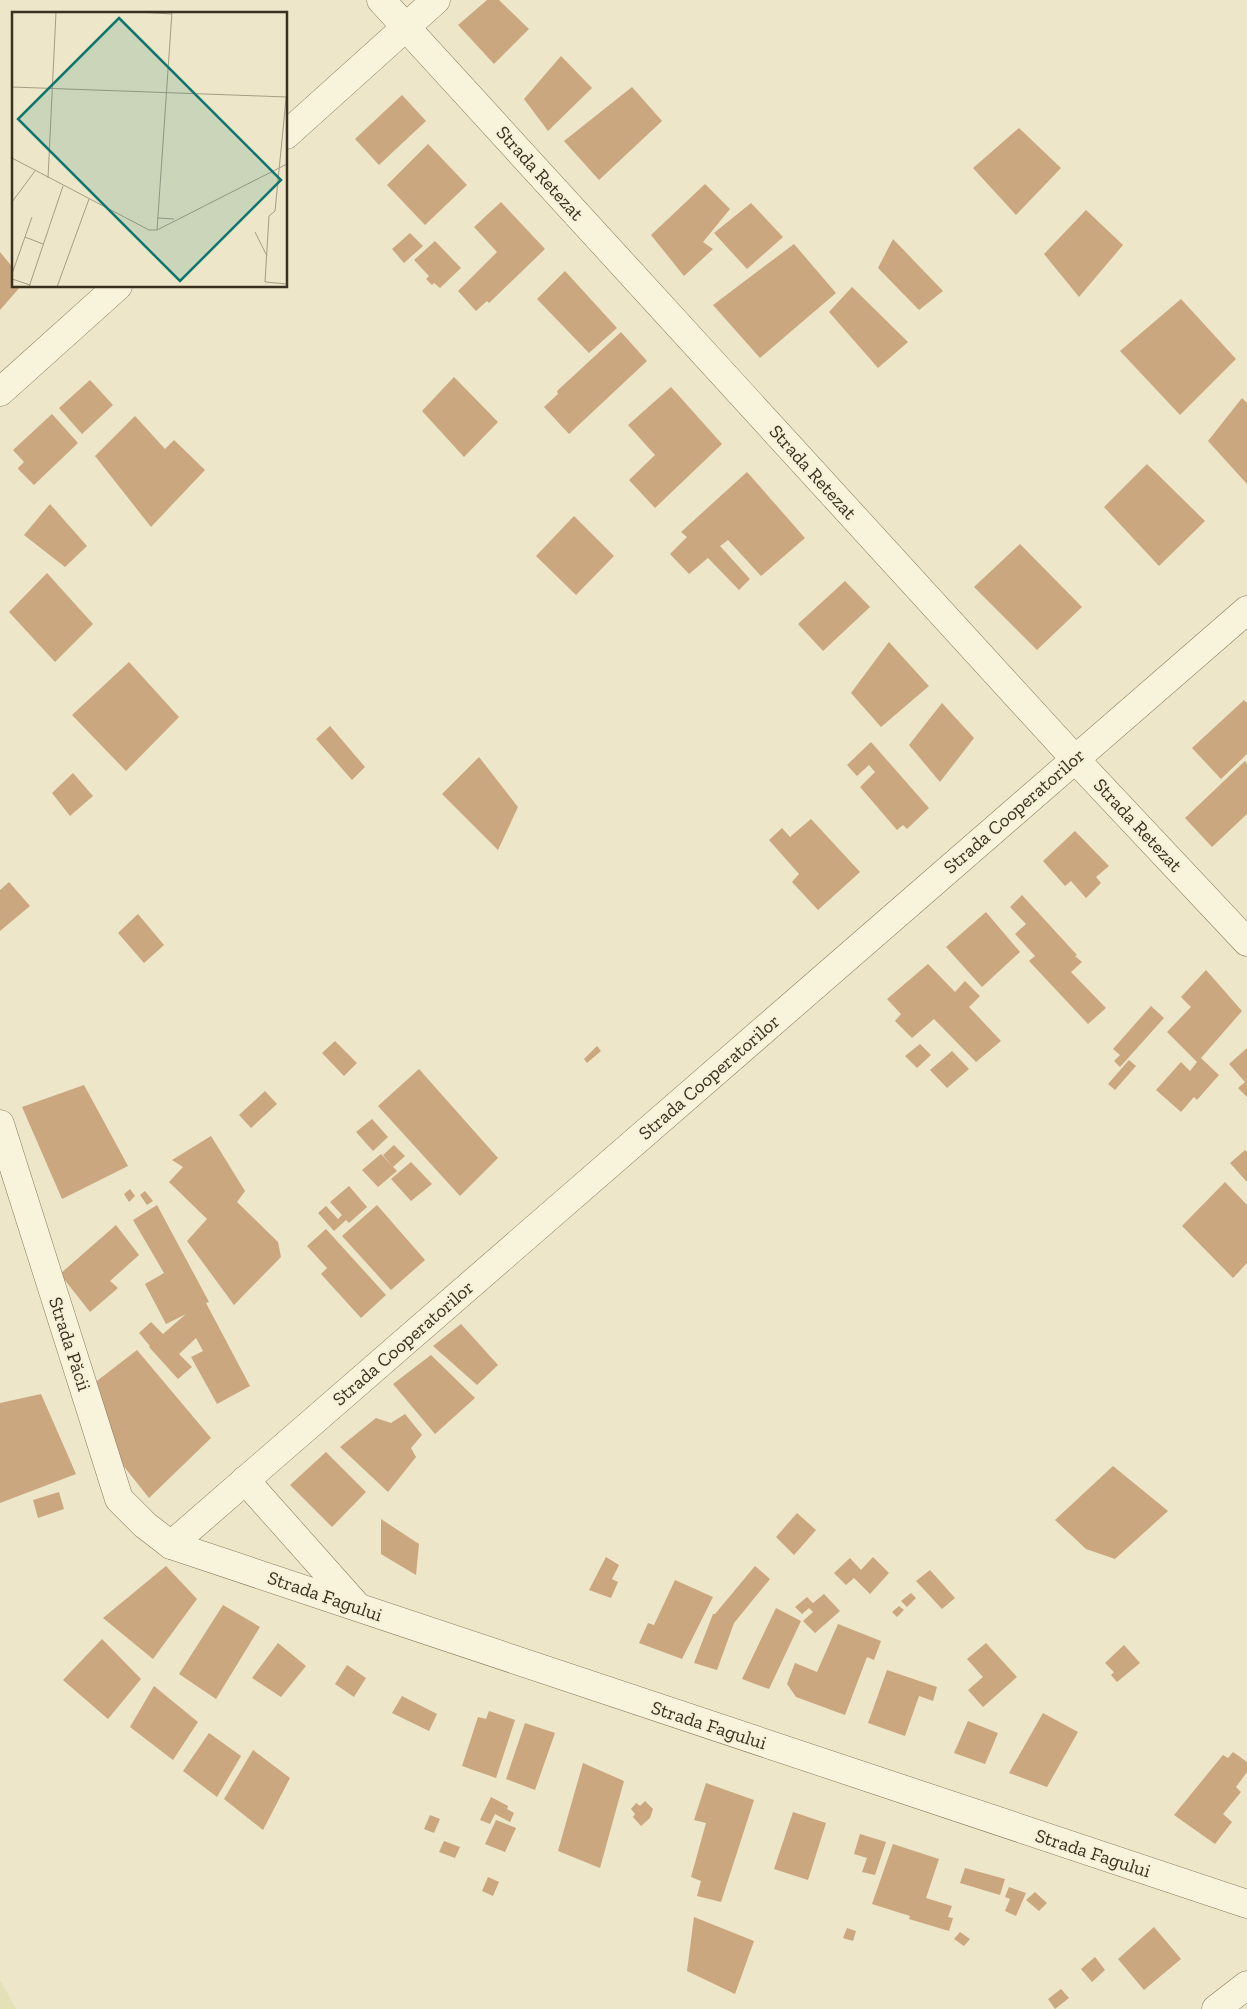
<svg xmlns="http://www.w3.org/2000/svg" width="1247" height="2009" viewBox="0 0 1247 2009" font-family="'Zilla Slab',serif">
  <style>
    .farmland { fill: #e3e1b5 }
    .building { fill: #caa77f }
    .lines { fill: none; stroke-linecap: round; stroke-linejoin: round }
    .minor-casing { stroke: #89795d; stroke-width: 29 }
    .minor { stroke: #f8f3db; stroke-width: 28 }
    .labels { text-anchor: middle; dominant-baseline: central; stroke-width: 4; stroke-linejoin: round; paint-order: stroke }
    .street-label { font-size: 19px; fill: #3a3020; stroke: #f5f0d7 }
    .inset-road { fill: none; stroke: #a59d85; stroke-width: 1 }
    .view { fill: #0f766e; fill-opacity: 0.15; stroke: #0f766e; stroke-width: 2.5 }
    .inset-edge { fill: none; stroke: #3a3020; stroke-width: 2.5 }
  </style>
  <rect width="100%" height="100%" fill="#ede6c8"/>
  <path class="farmland" d="M 0,1980 L 16,2009 L 0,2009 Z"/>
  <g class="building">
    <path d="M 487,0 L 499,0 L 529,29 L 494,64 L 458,25 Z"/>
    <path d="M 561,56 L 592,88 L 548,131 L 524,99 Z"/>
    <path d="M 632,87 L 662,121 L 599,180 L 564,141 Z"/>
    <path d="M 402,95 L 426,121 L 379,165 L 355,139 Z"/>
    <path d="M 1019,128 L 1061,168 L 1016,215 L 973,168 Z"/>
    <path d="M 428,144 L 467,185 L 425,225 L 387,185 Z"/>
    <path d="M 705,184 L 730,209 L 703,242 L 713,249 L 684,276 L 651,235 Z"/>
    <path d="M 501,202 L 545,249 L 489,303 L 487,301 L 476,311 L 458,291 L 497,252 L 474,227 Z"/>
    <path d="M 751,203 L 783,237 L 747,269 L 714,233 Z"/>
    <path d="M 1086,210 L 1123,245 L 1079,297 L 1044,254 Z"/>
    <path d="M 410,233 L 423,246 L 404,263 L 392,249 Z"/>
    <path d="M 893,239 L 943,291 L 919,310 L 878,268 Z"/>
    <path d="M 435,241 L 461,268 L 440,288 L 434,283 L 432,285 L 426,279 L 429,276 L 414,260 Z"/>
    <path d="M 794,244 L 836,293 L 760,358 L 713,305 Z"/>
    <path d="M 0,252 L 14,269 L 14,286 L 21,286 L 0,310 Z"/>
    <path d="M 565,271 L 617,328 L 589,353 L 537,299 Z"/>
    <path d="M 852,287 L 908,342 L 878,368 L 829,312 Z"/>
    <path d="M 1181,299 L 1236,359 L 1180,415 L 1120,351 Z"/>
    <path d="M 621,332 L 647,361 L 569,434 L 544,407 L 558,394 L 557,391 Z"/>
    <path d="M 454,377 L 498,422 L 464,457 L 422,411 Z"/>
    <path d="M 90,380 L 113,405 L 82,434 L 59,408 Z"/>
    <path d="M 671,387 L 722,444 L 655,508 L 629,480 L 655,455 L 628,425 Z"/>
    <path d="M 1242,398 L 1247,403 L 1247,484 L 1208,441 Z"/>
    <path d="M 52,414 L 78,443 L 34,485 L 19,470 L 18,468 L 24,462 L 13,450 Z"/>
    <path d="M 135,416 L 165,449 L 174,440 L 205,470 L 151,527 L 95,456 Z"/>
    <path d="M 1147,464 L 1205,521 L 1159,566 L 1104,507 Z"/>
    <path d="M 747,472 L 805,538 L 761,576 L 728,540 L 720,546 L 750,579 L 739,590 L 708,558 L 689,574 L 670,554 L 687,537 L 681,532 Z"/>
    <path d="M 50,504 L 87,546 L 65,567 L 24,535 Z"/>
    <path d="M 574,516 L 614,556 L 576,595 L 536,556 Z"/>
    <path d="M 1020,544 L 1082,607 L 1037,650 L 974,587 Z"/>
    <path d="M 47,573 L 93,624 L 55,662 L 9,612 Z"/>
    <path d="M 845,581 L 870,607 L 823,651 L 798,624 Z"/>
    <path d="M 889,642 L 929,686 L 881,727 L 851,693 Z"/>
    <path d="M 129,662 L 179,717 L 126,771 L 72,715 Z"/>
    <path d="M 1244,700 L 1247,703 L 1247,754 L 1221,779 L 1192,748 Z"/>
    <path d="M 942,703 L 974,738 L 940,782 L 909,745 Z"/>
    <path d="M 330,726 L 365,767 L 352,780 L 316,739 Z"/>
    <path d="M 871,742 L 929,808 L 907,829 L 903,825 L 897,830 L 860,787 L 875,772 L 869,765 L 857,776 L 847,765 Z"/>
    <path d="M 479,757 L 518,807 L 498,850 L 442,794 Z"/>
    <path d="M 1245,761 L 1247,764 L 1247,814 L 1212,847 L 1185,818 Z"/>
    <path d="M 73,773 L 93,796 L 70,816 L 52,793 Z"/>
    <path d="M 811,819 L 860,872 L 818,910 L 792,882 L 799,874 L 769,840 L 782,828 L 790,837 Z"/>
    <path d="M 1075,831 L 1109,866 L 1096,877 L 1101,883 L 1086,898 L 1071,881 L 1065,886 L 1043,861 Z"/>
    <path d="M 9,882 L 30,906 L 0,931 L 0,890 Z"/>
    <path d="M 1022,895 L 1077,955 L 1075,956 L 1082,962 L 1071,972 L 1106,1008 L 1088,1024 L 1029,961 L 1035,956 L 1015,934 L 1026,924 L 1010,907 Z"/>
    <path d="M 986,912 L 1020,952 L 982,987 L 946,947 Z"/>
    <path d="M 138,914 L 164,945 L 144,963 L 118,933 Z"/>
    <path d="M 928,964 L 955,992 L 965,981 L 980,996 L 969,1007 L 1001,1041 L 976,1062 L 934,1019 L 912,1038 L 895,1021 L 901,1014 L 887,999 Z"/>
    <path d="M 1206,970 L 1242,1011 L 1201,1058 L 1219,1075 L 1197,1100 L 1194,1097 L 1181,1112 L 1156,1090 L 1181,1062 L 1190,1071 L 1197,1062 L 1167,1032 L 1191,1007 L 1181,997 Z"/>
    <path d="M 1151,1006 L 1164,1018 L 1120,1067 L 1114,1061 L 1120,1055 L 1113,1049 Z"/>
    <path d="M 335,1041 L 357,1063 L 344,1076 L 322,1053 Z"/>
    <path d="M 920,1044 L 931,1055 L 917,1068 L 905,1056 Z"/>
    <path d="M 597,1046 L 601,1051 L 587,1063 L 584,1059 Z"/>
    <path d="M 1247,1048 L 1247,1097 L 1238,1088 L 1245,1082 L 1229,1064 Z"/>
    <path d="M 952,1051 L 969,1069 L 947,1088 L 930,1070 Z"/>
    <path d="M 1129,1060 L 1136,1066 L 1115,1090 L 1108,1084 Z"/>
    <path d="M 419,1069 L 498,1158 L 460,1196 L 378,1106 Z"/>
    <path d="M 84,1085 L 128,1166 L 62,1199 L 22,1107 Z"/>
    <path d="M 265,1091 L 277,1104 L 251,1128 L 239,1115 Z"/>
    <path d="M 372,1119 L 388,1137 L 373,1151 L 356,1132 Z"/>
    <path d="M 211,1136 L 245,1191 L 237,1202 L 278,1242 L 281,1257 L 234,1305 L 187,1241 L 207,1219 L 169,1182 L 183,1167 L 172,1160 Z"/>
    <path d="M 394,1145 L 405,1156 L 393,1167 L 383,1155 Z"/>
    <path d="M 1245,1150 L 1247,1152 L 1247,1182 L 1230,1163 Z"/>
    <path d="M 381,1154 L 397,1171 L 378,1187 L 362,1170 Z"/>
    <path d="M 411,1162 L 432,1184 L 411,1201 L 391,1179 Z"/>
    <path d="M 1225,1182 L 1247,1205 L 1247,1263 L 1233,1278 L 1182,1226 Z"/>
    <path d="M 349,1186 L 367,1207 L 349,1223 L 346,1220 L 334,1231 L 318,1213 L 326,1206 L 338,1219 L 342,1215 L 330,1202 Z"/>
    <path d="M 130,1189 L 135,1196 L 129,1202 L 124,1194 Z"/>
    <path d="M 145,1191 L 153,1201 L 147,1205 L 140,1195 Z"/>
    <path d="M 157,1205 L 209,1302 L 206,1303 L 250,1386 L 217,1404 L 191,1357 L 203,1351 L 196,1338 L 179,1354 L 192,1367 L 178,1379 L 149,1347 L 150,1346 L 139,1333 L 151,1322 L 163,1334 L 186,1314 L 166,1324 L 145,1284 L 164,1273 L 133,1220 Z"/>
    <path d="M 377,1205 L 425,1260 L 391,1290 L 342,1236 Z"/>
    <path d="M 116,1225 L 139,1255 L 110,1281 L 118,1288 L 90,1312 L 60,1274 Z"/>
    <path d="M 326,1229 L 386,1295 L 361,1318 L 321,1274 L 327,1268 L 307,1246 Z"/>
    <path d="M 461,1324 L 498,1365 L 477,1385 L 433,1346 Z"/>
    <path d="M 137,1350 L 211,1438 L 149,1498 L 114,1454 L 93,1384 Z"/>
    <path d="M 431,1355 L 475,1398 L 435,1434 L 393,1384 Z"/>
    <path d="M 41,1394 L 76,1474 L 0,1503 L 0,1403 Z"/>
    <path d="M 405,1414 L 422,1435 L 411,1448 L 416,1457 L 388,1492 L 340,1447 L 376,1418 L 391,1423 Z"/>
    <path d="M 326,1452 L 366,1492 L 332,1527 L 290,1485 Z"/>
    <path d="M 1113,1466 L 1168,1511 L 1115,1559 L 1086,1549 L 1055,1520 Z"/>
    <path d="M 59,1492 L 64,1509 L 38,1518 L 33,1500 Z"/>
    <path d="M 797,1513 L 816,1530 L 794,1555 L 776,1537 Z"/>
    <path d="M 381,1519 L 419,1544 L 416,1575 L 381,1554 Z"/>
    <path d="M 606,1557 L 619,1565 L 612,1579 L 618,1582 L 611,1598 L 589,1590 Z"/>
    <path d="M 873,1557 L 889,1573 L 870,1594 L 854,1578 L 846,1585 L 834,1573 L 850,1558 L 861,1570 Z"/>
    <path d="M 166,1566 L 197,1599 L 153,1659 L 103,1618 Z"/>
    <path d="M 755,1566 L 770,1579 L 734,1623 L 717,1670 L 694,1663 L 713,1614 L 715,1614 Z"/>
    <path d="M 930,1570 L 955,1598 L 942,1609 L 916,1581 Z"/>
    <path d="M 675,1580 L 713,1597 L 682,1659 L 639,1643 L 648,1623 L 654,1625 Z"/>
    <path d="M 911,1593 L 916,1598 L 907,1607 L 901,1601 Z"/>
    <path d="M 824,1594 L 840,1611 L 815,1633 L 803,1621 L 813,1612 L 809,1608 L 802,1614 L 795,1607 L 807,1597 L 813,1603 Z"/>
    <path d="M 223,1605 L 260,1627 L 216,1699 L 179,1674 Z"/>
    <path d="M 899,1606 L 904,1610 L 897,1617 L 892,1612 Z"/>
    <path d="M 776,1608 L 801,1621 L 769,1689 L 742,1679 Z"/>
    <path d="M 838,1624 L 881,1641 L 874,1660 L 867,1657 L 845,1715 L 796,1697 L 787,1684 L 795,1663 L 817,1672 Z"/>
    <path d="M 102,1639 L 141,1679 L 108,1719 L 63,1680 Z"/>
    <path d="M 278,1643 L 306,1666 L 281,1697 L 252,1678 Z"/>
    <path d="M 986,1643 L 1017,1677 L 983,1707 L 968,1690 L 983,1677 L 967,1659 Z"/>
    <path d="M 1124,1645 L 1140,1663 L 1117,1682 L 1111,1675 L 1114,1672 L 1105,1663 Z"/>
    <path d="M 347,1665 L 366,1678 L 354,1697 L 335,1684 Z"/>
    <path d="M 887,1670 L 937,1687 L 933,1701 L 919,1696 L 905,1736 L 868,1723 Z"/>
    <path d="M 154,1686 L 198,1722 L 173,1760 L 130,1727 Z"/>
    <path d="M 402,1696 L 437,1714 L 429,1731 L 392,1713 Z"/>
    <path d="M 489,1711 L 515,1720 L 496,1778 L 462,1766 L 478,1717 L 486,1719 Z"/>
    <path d="M 1043,1713 L 1078,1732 L 1047,1787 L 1009,1773 Z"/>
    <path d="M 968,1721 L 998,1733 L 985,1764 L 954,1753 Z"/>
    <path d="M 525,1723 L 555,1733 L 535,1790 L 506,1779 Z"/>
    <path d="M 209,1733 L 241,1756 L 217,1797 L 183,1771 Z"/>
    <path d="M 253,1750 L 290,1778 L 263,1830 L 224,1799 Z"/>
    <path d="M 1233,1752 L 1247,1762 L 1247,1772 L 1236,1787 L 1241,1792 L 1223,1814 L 1232,1822 L 1215,1844 L 1174,1815 L 1223,1755 L 1228,1758 Z"/>
    <path d="M 583,1763 L 624,1781 L 600,1868 L 558,1851 Z"/>
    <path d="M 706,1783 L 754,1800 L 721,1902 L 697,1896 L 701,1881 L 691,1877 L 706,1823 L 694,1820 Z"/>
    <path d="M 491,1797 L 508,1806 L 507,1809 L 514,1813 L 510,1822 L 495,1814 L 490,1824 L 480,1820 Z"/>
    <path d="M 645,1801 L 653,1809 L 650,1818 L 641,1826 L 633,1817 L 635,1814 L 631,1809 L 636,1803 L 640,1806 Z"/>
    <path d="M 793,1812 L 826,1823 L 808,1880 L 774,1869 Z"/>
    <path d="M 430,1815 L 440,1819 L 434,1833 L 424,1829 Z"/>
    <path d="M 496,1820 L 516,1828 L 505,1852 L 485,1844 Z"/>
    <path d="M 860,1834 L 886,1842 L 875,1875 L 862,1872 L 867,1858 L 854,1854 Z"/>
    <path d="M 444,1841 L 460,1847 L 455,1858 L 439,1852 Z"/>
    <path d="M 893,1844 L 939,1859 L 926,1898 L 952,1906 L 948,1917 L 953,1918 L 949,1931 L 909,1919 L 910,1916 L 872,1904 Z"/>
    <path d="M 965,1868 L 1005,1879 L 1000,1895 L 960,1883 Z"/>
    <path d="M 488,1877 L 499,1882 L 493,1896 L 482,1891 Z"/>
    <path d="M 1009,1887 L 1026,1893 L 1016,1916 L 1005,1911 L 1010,1899 L 1005,1897 Z"/>
    <path d="M 1035,1892 L 1047,1903 L 1039,1911 L 1026,1900 Z"/>
    <path d="M 694,1917 L 754,1941 L 735,1994 L 687,1971 Z"/>
    <path d="M 1154,1927 L 1181,1959 L 1144,1990 L 1118,1959 Z"/>
    <path d="M 847,1928 L 856,1931 L 853,1941 L 843,1938 Z"/>
    <path d="M 960,1932 L 970,1939 L 964,1946 L 954,1939 Z"/>
    <path d="M 1095,1957 L 1105,1970 L 1092,1982 L 1081,1969 Z"/>
    <path d="M 1061,1989 L 1069,1998 L 1055,2009 L 1048,1999 Z"/>
  </g>
  <g class="lines">
    <g class="minor-casing">
      <g id="minor">
        <path d="M 381,0 L 1075,759 L 1247,942"/>
        <path d="M 286,135 L 436,0"/>
        <path d="M 0,392 L 118,286"/>
        <path d="M 0,1124 L 119,1499 L 145,1525 L 171,1545 L 1247,1904"/>
        <path d="M 245,1480 L 357,1606"/>
        <path d="M 171,1545 L 1247,610"/>
        <path d="M 1216,2009 L 1247,1985"/>
      </g>
    </g>
    <use href="#minor" class="minor"/>
  </g>
  <g class="labels">
    <g class="street-label">
      <text transform="translate(540 173) rotate(48)">Strada Retezat</text>
      <text transform="translate(813 472) rotate(48)">Strada Retezat</text>
      <text transform="translate(1014 811) rotate(-41)">Strada Cooperatorilor</text>
      <text transform="translate(1138 825) rotate(47)">Strada Retezat</text>
      <text transform="translate(709 1077) rotate(-41)">Strada Cooperatorilor</text>
      <text transform="translate(403 1343) rotate(-41)">Strada Cooperatorilor</text>
      <text transform="translate(70 1344) rotate(72)">Strada Păcii</text>
      <text transform="translate(325 1596) rotate(19)">Strada Fagului</text>
      <text transform="translate(709 1725) rotate(18)">Strada Fagului</text>
      <text transform="translate(1093 1853) rotate(18)">Strada Fagului</text>
    </g>
  </g>
  <g transform="translate(12 12)">
    <rect width="275" height="275" fill="#ede6c8"/>
    <path class="inset-road" d="M 127,0 L 160,2M 0,75 L 275,85M 275,77 L 263,199 L 257,204 L 253,270 L 275,272M 0,146 L 137,218 L 145,218 L 275,152M 36,166 L 44,0M 0,190 L 23,159M 145,206 L 162,207M 145,218 L 160,0M 243,220 L 255,244M 13,225 L 31,232M 0,262 L 20,205M 0,267 L 18,273M 17,275 L 51,174M 45,275 L 77,187"/>
    <path class="view" d="M 107,6 L 269,168 L 168,269 L 6,107 Z"/>
    <rect width="275" height="275" class="inset-edge"/>
  </g>
</svg>
